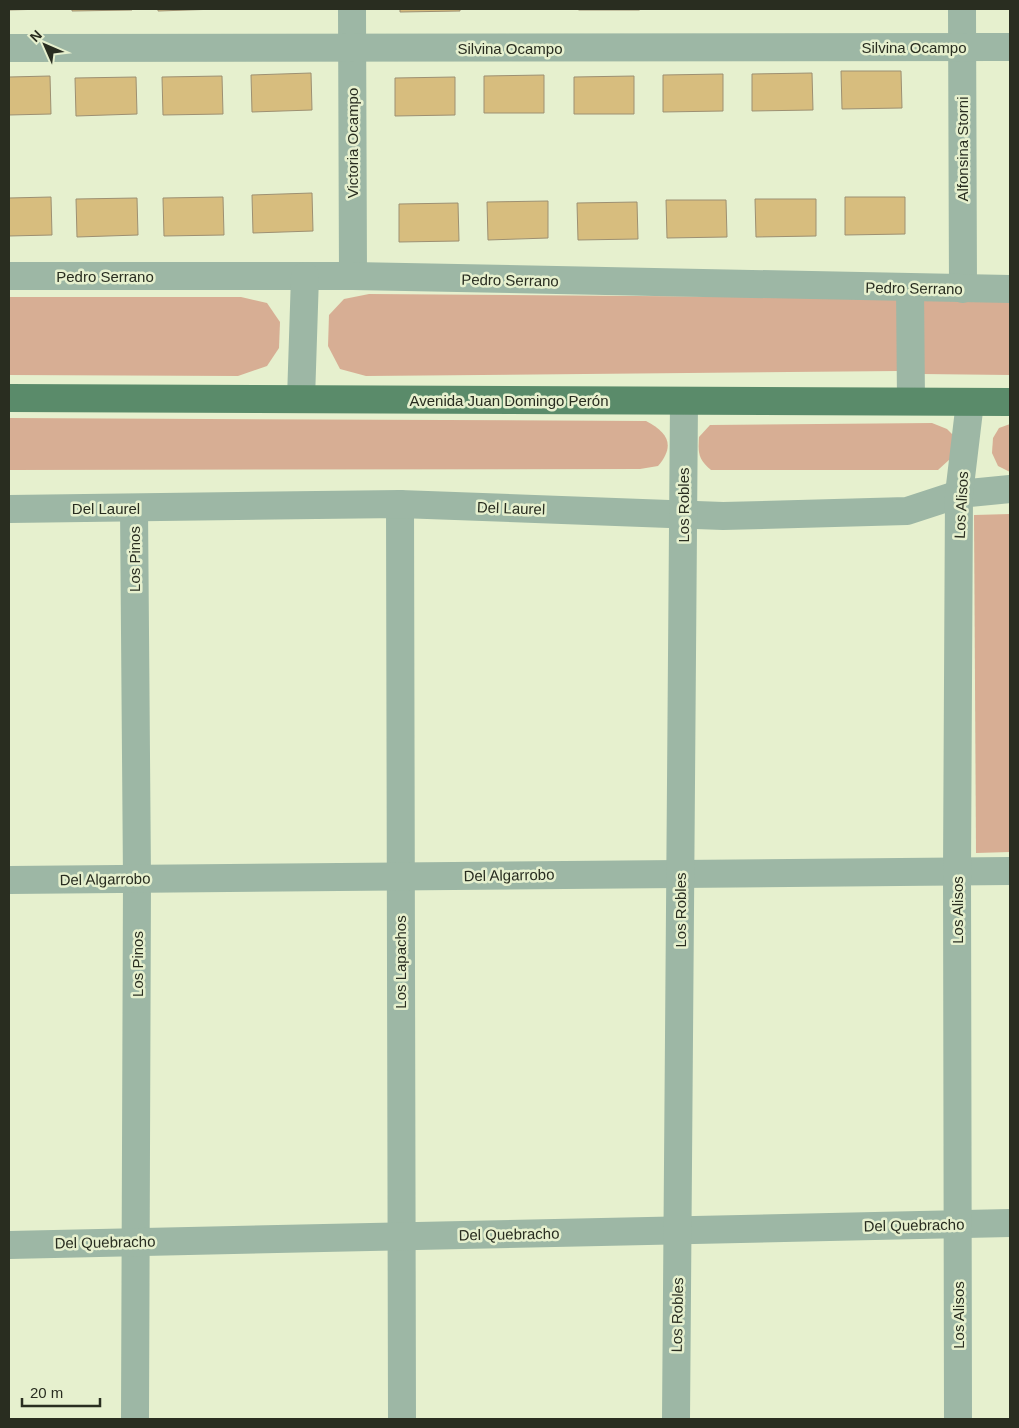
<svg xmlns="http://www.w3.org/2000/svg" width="1019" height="1428" viewBox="0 0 1019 1428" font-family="Helvetica,sans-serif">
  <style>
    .green { fill: #d7ae94 }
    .building { fill: #d7bd7e; stroke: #9d9072 }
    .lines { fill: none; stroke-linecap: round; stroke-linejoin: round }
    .minor { stroke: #9db7a5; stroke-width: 28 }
    .major { stroke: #5a8b6a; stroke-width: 28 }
    .labels { text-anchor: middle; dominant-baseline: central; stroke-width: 5; stroke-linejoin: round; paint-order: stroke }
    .street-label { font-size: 15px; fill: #292d20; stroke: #e6f0ce }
  </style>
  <rect width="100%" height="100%" fill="#e6f0ce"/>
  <g class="green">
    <path d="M 369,294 L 897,298 L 898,371 L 366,376 L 340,369 L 328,346 L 329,315 L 344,299 Z"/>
    <path d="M 9,297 L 241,297 L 267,303 L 280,322 L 279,348 L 267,366 L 238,376 L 9,375 Z"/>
    <path d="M 922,297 L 1010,297 L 1010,375 L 922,374 Z"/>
    <path d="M 9,418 L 646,421 C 669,433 675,446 658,466 L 640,469 L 9,470 Z"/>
    <path d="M 932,423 L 947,429 L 955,437 L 950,459 L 938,470 L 711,470 C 698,459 698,453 699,437 L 710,425 Z"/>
    <path d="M 1010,424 L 1010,472 L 998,466 L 992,453 L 993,438 L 999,428 Z"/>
    <path d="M 1010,514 L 1010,852 L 976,853 L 974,515 Z"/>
  </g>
  <g class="building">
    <path d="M 9,9 L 46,9 L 9,10 Z"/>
    <path d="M 72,9 L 132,9 L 132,10 L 72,11 Z"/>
    <path d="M 158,9 L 218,9 L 158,11 Z"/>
    <path d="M 400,9 L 460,9 L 460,11 L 400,12 Z"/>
    <rect x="579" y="9" width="60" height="1"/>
    <path d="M 841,71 L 901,71 L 902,108 L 842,109 Z"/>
    <path d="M 311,73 L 312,110 L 252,112 L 251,75 Z"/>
    <path d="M 812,73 L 813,110 L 752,111 L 752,74 Z"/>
    <path d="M 723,74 L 723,111 L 663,112 L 663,75 Z"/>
    <path d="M 544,75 L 544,113 L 484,113 L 484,76 Z"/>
    <path d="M 50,76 L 51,114 L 9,115 L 9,77 Z"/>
    <path d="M 222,76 L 223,114 L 163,115 L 162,77 Z"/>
    <path d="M 634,76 L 634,114 L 574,114 L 574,77 Z"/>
    <path d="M 136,77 L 137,114 L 76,116 L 75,78 Z"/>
    <path d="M 455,77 L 455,115 L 395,116 L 395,78 Z"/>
    <path d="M 312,193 L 313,231 L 253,233 L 252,195 Z"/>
    <path d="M 51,197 L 52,235 L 9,236 L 9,198 Z"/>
    <path d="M 223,197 L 224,235 L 164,236 L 163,198 Z"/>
    <path d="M 845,197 L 905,197 L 905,234 L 845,235 Z"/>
    <path d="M 137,198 L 138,235 L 77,237 L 76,199 Z"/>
    <path d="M 755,199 L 816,199 L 816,236 L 756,237 Z"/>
    <path d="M 666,200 L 726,200 L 727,237 L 667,238 Z"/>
    <path d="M 548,201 L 548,238 L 488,240 L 487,202 Z"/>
    <path d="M 637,202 L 638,239 L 578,240 L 577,203 Z"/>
    <path d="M 458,203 L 459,241 L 399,242 L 399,204 Z"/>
  </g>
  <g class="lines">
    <g class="minor">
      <path d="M 352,9 L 353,276"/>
      <path d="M 962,9 L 963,289"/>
      <path d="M 9,48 L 1010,47"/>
      <path d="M 9,276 L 353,276 L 1010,289"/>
      <path d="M 910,288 L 911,401"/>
      <path d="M 301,399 L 305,276"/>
      <path d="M 400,504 L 402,1419"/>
      <path d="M 134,508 L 137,879 L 135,1419"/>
      <path d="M 9,509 L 400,504 L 723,516 L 907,511 L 959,494 L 1010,489"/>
      <path d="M 9,880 L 1010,871"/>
      <path d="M 9,1245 L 1010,1223"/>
      <path d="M 676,1419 L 684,401"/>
      <path d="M 958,1419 L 957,871 L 959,494 L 970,402"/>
    </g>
    <path class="major" d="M 9,398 L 1010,402"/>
  </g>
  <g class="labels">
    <g class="street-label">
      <text x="914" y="47">Silvina Ocampo</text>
      <text x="510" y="48">Silvina Ocampo</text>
      <text transform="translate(352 143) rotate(-90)">Victoria Ocampo</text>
      <text transform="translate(962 149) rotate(-90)">Alfonsina Storni</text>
      <text x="105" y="276">Pedro Serrano</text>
      <text transform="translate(510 280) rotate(1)">Pedro Serrano</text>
      <text transform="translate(914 288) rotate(1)">Pedro Serrano</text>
      <text x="509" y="400">Avenida Juan Domingo Perón</text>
      <text transform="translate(683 505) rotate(-90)">Los Robles</text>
      <text transform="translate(961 505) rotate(-87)">Los Alisos</text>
      <text x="106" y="508">Del Laurel</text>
      <text transform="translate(511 508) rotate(2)">Del Laurel</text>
      <text transform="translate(134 559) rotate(-90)">Los Pinos</text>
      <text transform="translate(509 875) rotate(-1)">Del Algarrobo</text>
      <text transform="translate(105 879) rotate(-1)">Del Algarrobo</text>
      <text transform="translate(680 910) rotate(-90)">Los Robles</text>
      <text transform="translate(957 910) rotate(-90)">Los Alisos</text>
      <text transform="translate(400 962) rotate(-90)">Los Lapachos</text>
      <text transform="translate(137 964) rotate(-90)">Los Pinos</text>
      <text transform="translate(914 1225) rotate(-1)">Del Quebracho</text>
      <text transform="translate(509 1234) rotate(-1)">Del Quebracho</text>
      <text transform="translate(105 1242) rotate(-1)">Del Quebracho</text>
      <text transform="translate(677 1315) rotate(-89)">Los Robles</text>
      <text transform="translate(958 1315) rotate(-90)">Los Alisos</text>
    </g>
  </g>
  <rect width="1019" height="1428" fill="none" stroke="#292d20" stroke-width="20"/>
  <g transform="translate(45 45) rotate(315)" stroke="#e6f0ce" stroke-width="4" paint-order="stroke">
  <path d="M0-4L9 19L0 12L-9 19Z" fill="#292d20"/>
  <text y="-8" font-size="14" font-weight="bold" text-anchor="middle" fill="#292d20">N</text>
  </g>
  <path d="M22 1398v8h78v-8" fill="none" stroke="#292d20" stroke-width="2.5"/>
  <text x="30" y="1398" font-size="15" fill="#292d20" stroke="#e6f0ce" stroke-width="4" paint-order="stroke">20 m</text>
</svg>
